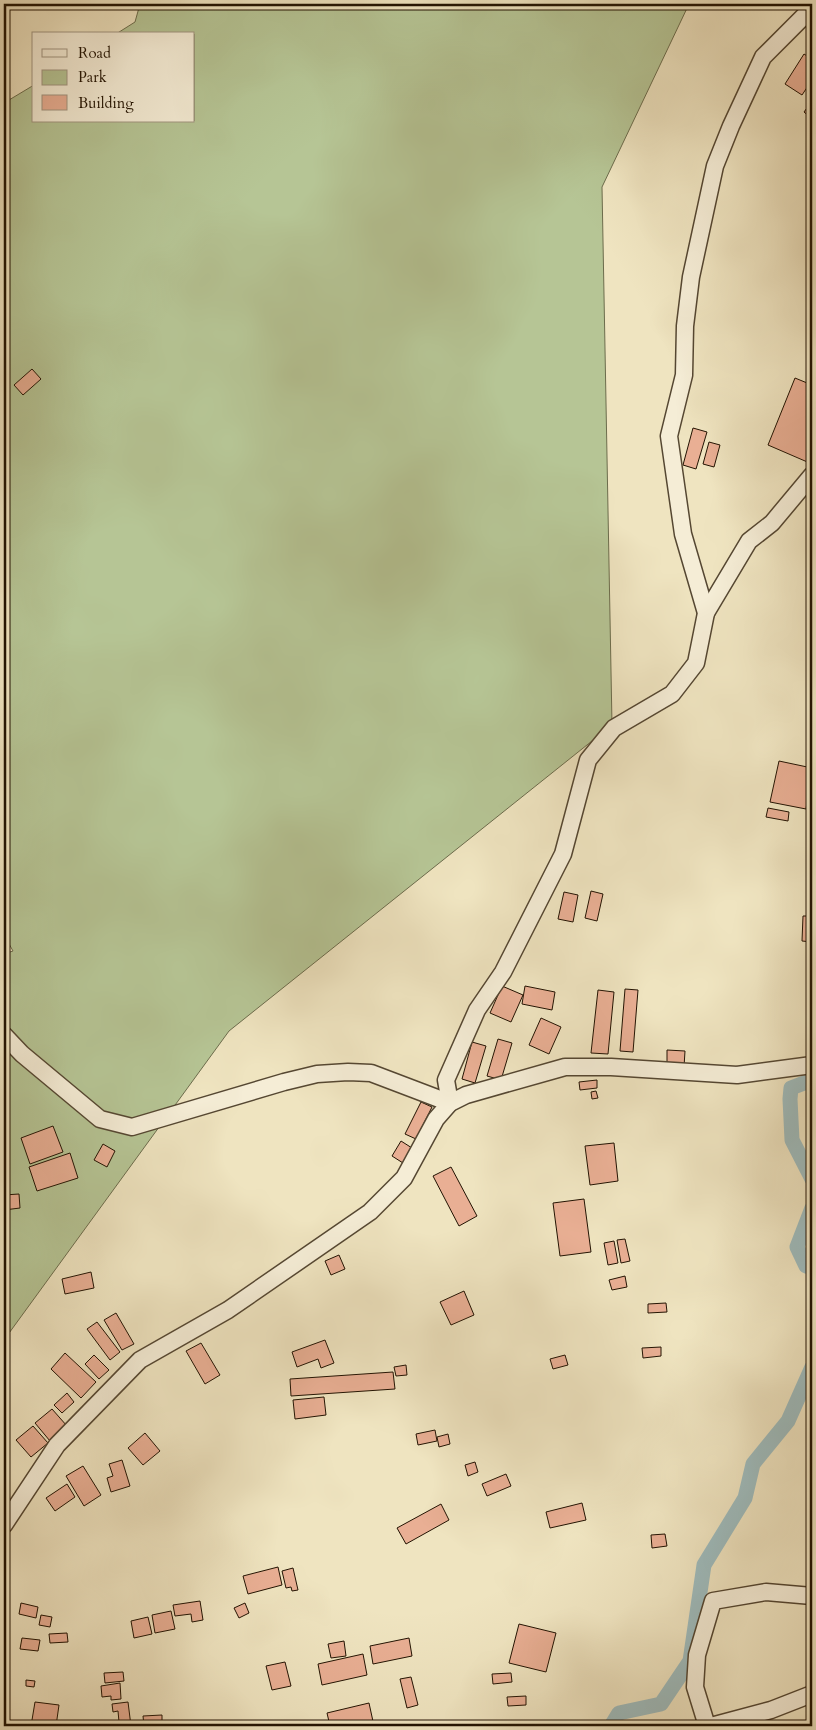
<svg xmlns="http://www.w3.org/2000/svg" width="816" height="1730" viewBox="0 0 816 1730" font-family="Cardo,serif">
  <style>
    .green { fill: #b6c595; stroke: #6c6c4c }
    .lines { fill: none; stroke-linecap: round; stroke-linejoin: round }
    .canal { stroke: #9fbcbd; stroke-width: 15 }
    .building { fill: #e9af94; stroke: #221302 }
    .minor-casing { stroke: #554732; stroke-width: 19 }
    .minor { stroke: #f5edd6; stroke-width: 16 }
  </style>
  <rect width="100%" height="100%" fill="#efe4c0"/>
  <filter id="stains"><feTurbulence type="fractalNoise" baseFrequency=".004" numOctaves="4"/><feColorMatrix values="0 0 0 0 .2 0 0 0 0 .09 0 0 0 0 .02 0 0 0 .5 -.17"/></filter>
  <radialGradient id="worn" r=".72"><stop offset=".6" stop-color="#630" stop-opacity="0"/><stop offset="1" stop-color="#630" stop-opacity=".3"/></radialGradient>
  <path class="green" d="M 140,4 L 689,4 L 602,187 L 612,725 L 229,1031 L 4,1340 L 4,954 L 13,951 L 4,935 L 4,103 L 34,85 L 34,121 L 194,121 L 194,34 L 116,34 L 135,22 Z"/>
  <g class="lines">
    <g class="canal">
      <path d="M 812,1080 L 791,1088 L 790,1099 L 792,1140 L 812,1179"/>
      <path d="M 812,1208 L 797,1247 L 806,1266 L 812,1267"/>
      <path d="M 611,1726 L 619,1713 L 661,1704 L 690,1661 L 704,1565 L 745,1498 L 753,1464 L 788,1421 L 812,1367"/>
    </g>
  </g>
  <g class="building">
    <path d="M 804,54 L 812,59 L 812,80 L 802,95 L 785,84 Z"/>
    <path d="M 812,101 L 812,119 L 804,112 Z"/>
    <path d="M 32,369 L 41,379 L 23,395 L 14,385 Z"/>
    <path d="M 795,378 L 812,385 L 812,412 L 809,420 L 812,421 L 812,464 L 768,445 Z"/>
    <path d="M 693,428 L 707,432 L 696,469 L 683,465 Z"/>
    <path d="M 709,442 L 720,445 L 714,467 L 703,464 Z"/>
    <path d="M 779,761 L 812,768 L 806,809 L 770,802 Z"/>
    <path d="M 768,808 L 789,812 L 788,821 L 766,817 Z"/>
    <path d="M 591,891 L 603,894 L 597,921 L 585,918 Z"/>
    <path d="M 564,892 L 578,895 L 573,922 L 558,919 Z"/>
    <path d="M 803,916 L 812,916 L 812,942 L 802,941 Z"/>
    <path d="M 502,986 L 523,995 L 511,1022 L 490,1013 Z"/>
    <path d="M 525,986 L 555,992 L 552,1010 L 522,1004 Z"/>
    <path d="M 625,989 L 638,990 L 633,1052 L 620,1051 Z"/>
    <path d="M 598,990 L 614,992 L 608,1054 L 591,1053 Z"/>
    <path d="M 811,1008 L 812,1008 L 812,1037 L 808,1036 Z"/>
    <path d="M 541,1018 L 561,1027 L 549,1054 L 529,1045 Z"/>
    <path d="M 498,1039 L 512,1043 L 501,1080 L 487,1076 Z"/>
    <path d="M 472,1042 L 486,1046 L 475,1083 L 462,1079 Z"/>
    <path d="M 667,1050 L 685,1051 L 684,1067 L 667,1066 Z"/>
    <path d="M 597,1080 L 597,1088 L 580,1090 L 579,1082 Z"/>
    <path d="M 596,1091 L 598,1098 L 592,1099 L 591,1092 Z"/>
    <path d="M 421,1102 L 432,1107 L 416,1139 L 405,1134 Z"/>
    <path d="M 53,1126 L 63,1152 L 30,1164 L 21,1138 Z"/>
    <path d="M 401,1141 L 412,1148 L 403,1163 L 392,1156 Z"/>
    <path d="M 614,1143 L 618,1181 L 590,1185 L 585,1146 Z"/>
    <path d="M 103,1144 L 115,1151 L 107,1167 L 94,1160 Z"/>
    <path d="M 70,1153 L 78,1178 L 37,1191 L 29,1167 Z"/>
    <path d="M 451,1167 L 477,1216 L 459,1226 L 433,1176 Z"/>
    <path d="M 19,1194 L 20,1208 L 4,1210 L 4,1195 Z"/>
    <path d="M 584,1199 L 591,1252 L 560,1256 L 553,1203 Z"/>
    <path d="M 625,1239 L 630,1261 L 621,1263 L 617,1240 Z"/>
    <path d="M 614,1241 L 618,1263 L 608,1265 L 604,1243 Z"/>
    <path d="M 339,1255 L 345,1269 L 331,1275 L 325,1261 Z"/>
    <path d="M 91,1272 L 94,1288 L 65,1294 L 62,1279 Z"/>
    <path d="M 625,1276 L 627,1287 L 612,1290 L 609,1280 Z"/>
    <path d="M 464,1291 L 474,1315 L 451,1325 L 440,1302 Z"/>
    <path d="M 666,1303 L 667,1312 L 648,1313 L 648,1304 Z"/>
    <path d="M 116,1313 L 134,1344 L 122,1350 L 104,1320 Z"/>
    <path d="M 97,1322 L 120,1352 L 110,1360 L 87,1329 Z"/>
    <path d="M 325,1340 L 334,1363 L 321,1368 L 318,1359 L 297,1367 L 292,1352 Z"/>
    <path d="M 201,1343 L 220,1375 L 205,1384 L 186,1351 Z"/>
    <path d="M 661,1347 L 661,1356 L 643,1358 L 642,1348 Z"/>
    <path d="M 65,1353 L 96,1382 L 81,1398 L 51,1369 Z"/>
    <path d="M 94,1355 L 109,1370 L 99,1379 L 85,1364 Z"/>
    <path d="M 565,1355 L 568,1365 L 553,1369 L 550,1359 Z"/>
    <path d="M 406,1365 L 407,1375 L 396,1376 L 394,1367 Z"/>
    <path d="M 393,1372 L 395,1389 L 291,1396 L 290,1379 Z"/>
    <path d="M 67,1393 L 74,1402 L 62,1413 L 54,1405 Z"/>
    <path d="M 324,1397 L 326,1415 L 295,1419 L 293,1400 Z"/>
    <path d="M 52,1409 L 67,1426 L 50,1441 L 35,1423 Z"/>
    <path d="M 33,1426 L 48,1443 L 31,1457 L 16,1440 Z"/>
    <path d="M 435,1430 L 437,1441 L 418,1445 L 416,1434 Z"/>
    <path d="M 145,1433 L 160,1451 L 143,1465 L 128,1448 Z"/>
    <path d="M 448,1434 L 450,1444 L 439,1447 L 437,1437 Z"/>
    <path d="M 122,1460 L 130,1486 L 111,1492 L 107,1478 L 113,1476 L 109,1464 Z"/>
    <path d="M 475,1462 L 478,1472 L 468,1476 L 465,1465 Z"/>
    <path d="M 83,1466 L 101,1495 L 84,1506 L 66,1476 Z"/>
    <path d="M 506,1474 L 511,1486 L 487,1496 L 482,1484 Z"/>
    <path d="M 67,1484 L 75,1497 L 55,1511 L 46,1498 Z"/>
    <path d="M 582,1503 L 586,1520 L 550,1528 L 546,1512 Z"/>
    <path d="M 441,1504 L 449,1520 L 406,1544 L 397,1528 Z"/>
    <path d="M 665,1534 L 667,1546 L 652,1548 L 651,1535 Z"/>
    <path d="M 278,1567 L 282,1585 L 248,1594 L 243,1576 Z"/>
    <path d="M 293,1568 L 298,1590 L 292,1591 L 291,1587 L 286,1588 L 282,1571 Z"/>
    <path d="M 200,1601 L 203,1620 L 192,1622 L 191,1614 L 175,1616 L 173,1605 Z"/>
    <path d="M 21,1603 L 38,1607 L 36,1618 L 19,1614 Z"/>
    <path d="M 245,1603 L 249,1613 L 239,1618 L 234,1608 Z"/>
    <path d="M 171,1611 L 175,1629 L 155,1633 L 152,1615 Z"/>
    <path d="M 41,1615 L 52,1617 L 50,1627 L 39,1625 Z"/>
    <path d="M 148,1617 L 152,1634 L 134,1638 L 131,1621 Z"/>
    <path d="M 519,1624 L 556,1633 L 546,1672 L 509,1663 Z"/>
    <path d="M 67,1633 L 68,1642 L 50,1643 L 49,1634 Z"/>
    <path d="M 22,1638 L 40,1640 L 38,1651 L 20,1649 Z"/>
    <path d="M 409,1638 L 412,1656 L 373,1664 L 370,1646 Z"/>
    <path d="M 344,1641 L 346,1656 L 331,1658 L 328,1644 Z"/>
    <path d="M 363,1654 L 367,1675 L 322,1685 L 318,1664 Z"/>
    <path d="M 285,1662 L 291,1686 L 272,1690 L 266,1666 Z"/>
    <path d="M 123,1672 L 124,1681 L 105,1683 L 104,1673 Z"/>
    <path d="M 511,1673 L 512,1682 L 493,1684 L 492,1674 Z"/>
    <path d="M 411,1677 L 418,1705 L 407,1708 L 400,1679 Z"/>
    <path d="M 26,1680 L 35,1681 L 34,1687 L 26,1686 Z"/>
    <path d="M 120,1683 L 121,1699 L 111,1700 L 111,1696 L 102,1697 L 101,1686 Z"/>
    <path d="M 526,1696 L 526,1705 L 508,1706 L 507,1697 Z"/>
    <path d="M 35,1702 L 59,1705 L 56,1726 L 31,1726 Z"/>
    <path d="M 128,1702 L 131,1726 L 115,1726 L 114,1723 L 119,1722 L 118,1711 L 113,1712 L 112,1704 Z"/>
    <path d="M 369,1703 L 374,1726 L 330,1726 L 327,1713 Z"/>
    <path d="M 162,1715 L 162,1724 L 144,1726 L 143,1716 Z"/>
  </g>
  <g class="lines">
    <g class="minor-casing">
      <g id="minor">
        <path d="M 706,613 L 749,541 L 772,523 L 812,475"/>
        <path d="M 4,1035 L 22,1054 L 100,1119 L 132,1127 L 284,1082 L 317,1074 L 348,1072 L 371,1073 L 450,1103"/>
        <path d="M 450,1103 L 446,1080 L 477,1010 L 503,972 L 563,854 L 588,760 L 614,728 L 672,694 L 696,663 L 706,613 L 683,534 L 669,436 L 684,375 L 685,326 L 691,277 L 715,166 L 731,126 L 763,57 L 812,8"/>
        <path d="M 4,1525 L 57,1445 L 140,1360 L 228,1310 L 370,1212 L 404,1178 L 436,1119 L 450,1103 L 466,1095 L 565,1067 L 611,1067 L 737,1075 L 812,1065"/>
        <path d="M 707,1726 L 695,1687 L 697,1655 L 713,1601 L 766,1592 L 812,1596"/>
        <path d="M 711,1726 L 771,1710 L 812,1694"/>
      </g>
    </g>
    <use href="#minor" class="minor"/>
  </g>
  <rect width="816" height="1730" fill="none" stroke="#efe4c0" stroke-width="20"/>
  <rect x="5" y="5" width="806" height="1720" fill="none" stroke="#221302" stroke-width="2.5"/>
  <rect x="10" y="10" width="796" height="1710" fill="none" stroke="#221302"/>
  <rect x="32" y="32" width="162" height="90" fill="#f5edd6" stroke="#a19681"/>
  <rect x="42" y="49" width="25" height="8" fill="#f5edd6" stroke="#a19681"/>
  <text x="78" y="58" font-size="15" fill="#221302">Road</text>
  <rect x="42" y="70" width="25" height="15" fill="#b6c595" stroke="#a19681"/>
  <text x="78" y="82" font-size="15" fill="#221302">Park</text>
  <rect x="42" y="95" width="25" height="15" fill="#e9af94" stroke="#a19681"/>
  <text x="78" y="108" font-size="15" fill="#221302">Building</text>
  <rect width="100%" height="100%" filter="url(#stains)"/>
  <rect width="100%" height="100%" fill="url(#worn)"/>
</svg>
